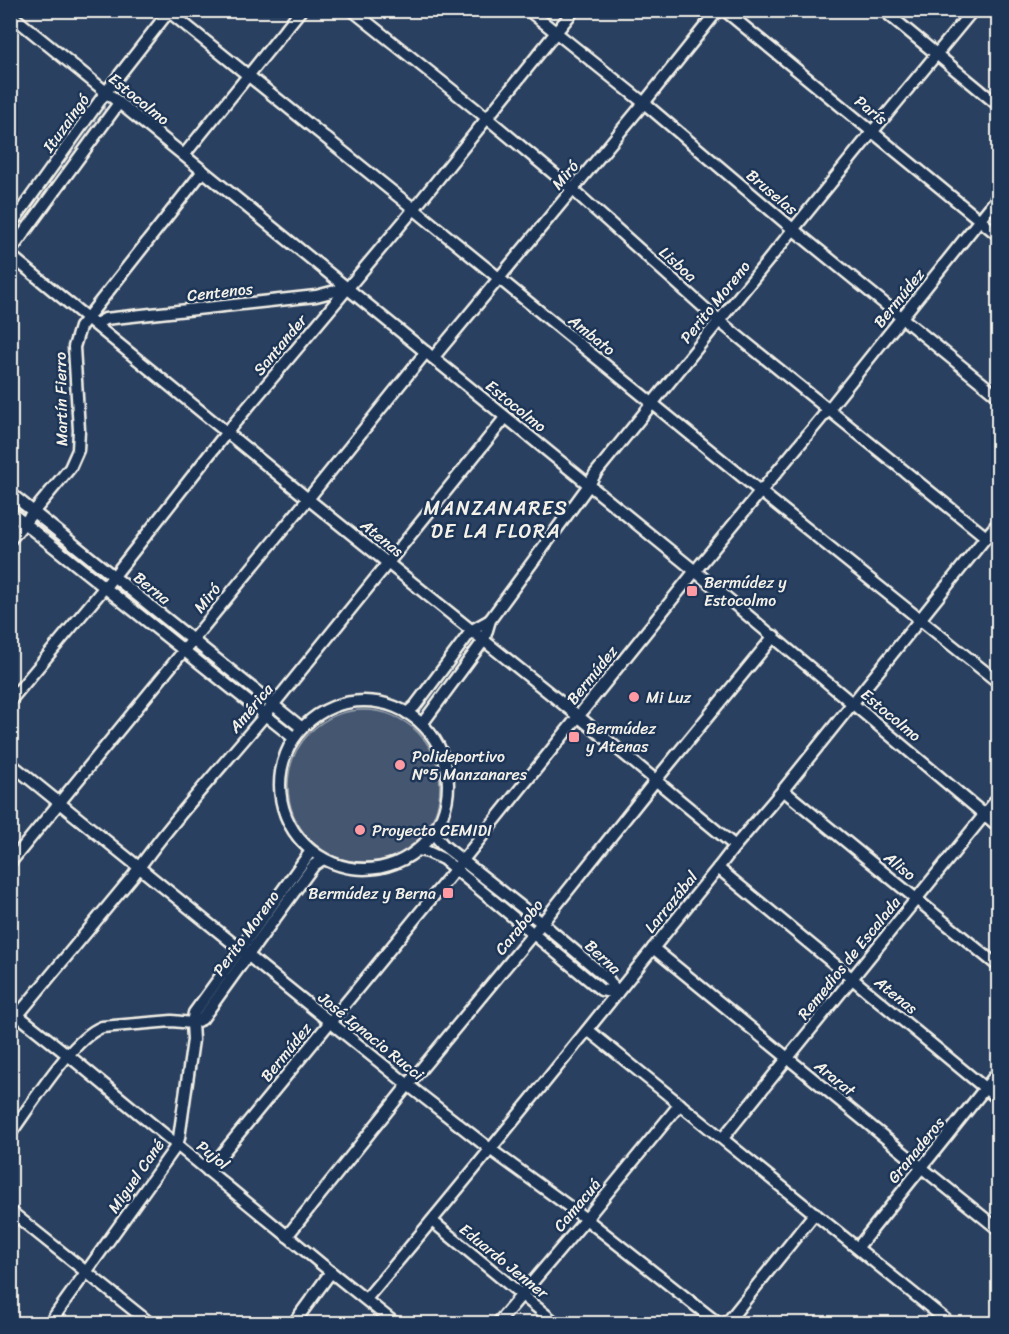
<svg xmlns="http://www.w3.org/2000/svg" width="1009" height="1334" viewBox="0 0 1009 1334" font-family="Sriracha,sans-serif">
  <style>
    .green { fill: #445771; stroke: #9ca4ac; stroke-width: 1.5 }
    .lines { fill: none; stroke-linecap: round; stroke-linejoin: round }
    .minor-casing { stroke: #f4f1e8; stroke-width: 15 }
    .minor { stroke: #1d3557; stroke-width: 10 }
    .poi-dot { fill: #ff9aa2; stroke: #1d3557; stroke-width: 2 }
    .labels { text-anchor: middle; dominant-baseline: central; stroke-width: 5; stroke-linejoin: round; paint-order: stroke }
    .street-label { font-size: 16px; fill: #f4f1e8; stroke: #1d3557 }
    .poi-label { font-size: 16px; fill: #f4f1e8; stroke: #1d3557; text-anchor: start }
    .quarter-label { font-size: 20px; letter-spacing: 1.5px; fill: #f4f1e8; stroke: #1d3557 }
  </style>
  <rect width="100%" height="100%" fill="#2a4060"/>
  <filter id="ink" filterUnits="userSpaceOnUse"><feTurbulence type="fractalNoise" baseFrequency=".0167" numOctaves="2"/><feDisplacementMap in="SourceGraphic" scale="12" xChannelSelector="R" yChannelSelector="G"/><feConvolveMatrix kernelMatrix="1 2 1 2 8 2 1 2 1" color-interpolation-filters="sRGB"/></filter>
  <g filter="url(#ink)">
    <g class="green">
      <path d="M 103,106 L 105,111 L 11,245 L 11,233 Z"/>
      <circle cx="364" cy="786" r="76"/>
    </g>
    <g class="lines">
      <g class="minor-casing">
        <g id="minor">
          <path d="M 167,10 L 414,209 L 761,492 L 998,682"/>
          <path d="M 352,10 L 487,118 L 572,189 L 719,321 L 986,537"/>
          <path d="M 528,10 L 644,103 L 794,230 L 998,396"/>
          <path d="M 724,10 L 998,235"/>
          <path d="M 883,10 L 998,105"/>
          <path d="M 10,14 L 695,571 L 998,826"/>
          <path d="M 184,155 L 301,10"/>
          <path d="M 10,226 L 106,92 L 170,10"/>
          <path d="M 10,252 L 119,103"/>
          <path d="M 10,255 L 308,499 L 578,716 L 735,846"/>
          <path d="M 96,324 L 105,319 L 316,296 L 347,288"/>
          <path d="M 433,358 L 644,103 L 718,10"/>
          <path d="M 10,493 L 302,728"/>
          <path d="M 10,512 L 294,738"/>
          <path d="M 10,540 L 70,468 L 78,450 L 79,430 L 74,347 L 80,327 L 203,171"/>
          <circle cx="364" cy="785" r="84"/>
          <path d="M 10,701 L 114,576 L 227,432 L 414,209 L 574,10"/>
          <path d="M 407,713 L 415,706 L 472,630 L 490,620"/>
          <path d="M 422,724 L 484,640 L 490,620 L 589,485 L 595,474 L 873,131 L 973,10"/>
          <path d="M 10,763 L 408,1085 L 490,1149 L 586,1219 L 719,1324"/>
          <path d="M 783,790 L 998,966"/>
          <path d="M 434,831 L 437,838 L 444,846 L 542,923 L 608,979 L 617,993"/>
          <path d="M 418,850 L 428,852 L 443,859 L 601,990 L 617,993"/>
          <path d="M 10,863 L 308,499 L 426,352"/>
          <path d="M 718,868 L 998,1099"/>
          <path d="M 653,948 L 921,1167 L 998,1229"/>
          <path d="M 10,1009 L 68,1055 L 331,1272 L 396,1324"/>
          <path d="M 18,1015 L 133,876 C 173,819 221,768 265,715 C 346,616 426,517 505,418"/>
          <path d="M 588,1030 L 951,1324"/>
          <path d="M 10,1134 C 30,1107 72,1038 102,1027 L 172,1021 L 192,1023 L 202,1019 L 248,955 L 314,865 L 323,859"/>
          <path d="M 723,1138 L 998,798"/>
          <path d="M 208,1171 L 463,860 L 695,571 L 828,410 L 998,197"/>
          <path d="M 10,1211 L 151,1324"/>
          <path d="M 432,1221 L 557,1324"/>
          <path d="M 287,1236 L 408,1085 L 542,923 L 656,780 L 774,636"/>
          <path d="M 858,1247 L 998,1072"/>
          <path d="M 366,1299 C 486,1158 601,1012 718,868 L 735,846 L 783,790 L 986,537 L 998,523"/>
          <path d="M 49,1324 L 177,1145 L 179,1138 L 193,1040 L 192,1023 L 194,1013 L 311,851"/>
          <path d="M 293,1324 L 331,1272"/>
          <path d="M 497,1324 L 586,1219 L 680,1104"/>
          <path d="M 726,1324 L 815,1213"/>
        </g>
      </g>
      <use href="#minor" class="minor"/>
    </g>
  </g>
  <g class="poi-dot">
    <rect x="686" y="585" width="12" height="12" rx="3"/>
    <circle cx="634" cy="697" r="6"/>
    <rect x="568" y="731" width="12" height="12" rx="3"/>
    <circle cx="400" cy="765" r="6"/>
    <circle cx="360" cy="830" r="6"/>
    <rect x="442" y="887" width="12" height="12" rx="3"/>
  </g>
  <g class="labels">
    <g class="street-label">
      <text transform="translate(139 99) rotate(39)">Estocolmo</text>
      <text transform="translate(871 110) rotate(39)">París</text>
      <text transform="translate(66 123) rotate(-54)">Ituzaingó</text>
      <text transform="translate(565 175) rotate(-50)">Miró</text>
      <text transform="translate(772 192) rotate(40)">Bruselas</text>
      <text transform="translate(678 264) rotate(42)">Lisboa</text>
      <text transform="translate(220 292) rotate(-6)">Centenos</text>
      <text transform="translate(899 298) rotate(-51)">Bermúdez</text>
      <text transform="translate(715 302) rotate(-51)">Perito Moreno</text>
      <text transform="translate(592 335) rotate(39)">Ambato</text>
      <text transform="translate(280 345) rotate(-50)">Santander</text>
      <text transform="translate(61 399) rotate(-91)">Martín Fierro</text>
      <text transform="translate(516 406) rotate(39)">Estocolmo</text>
      <text transform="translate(382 538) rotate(39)">Atenas</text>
      <text transform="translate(152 588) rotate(39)">Berna</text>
      <text transform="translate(207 598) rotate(-51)">Miró</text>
      <text transform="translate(592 675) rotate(-51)">Bermúdez</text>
      <text transform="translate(251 708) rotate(-50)">América</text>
      <text transform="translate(891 715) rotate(40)">Estocolmo</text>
      <text transform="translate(900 866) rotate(39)">Aliso</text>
      <text transform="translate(671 902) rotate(-51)">Larrazábal</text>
      <text transform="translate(519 927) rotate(-51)">Carabobo</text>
      <text transform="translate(246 933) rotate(-54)">Perito Moreno</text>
      <text transform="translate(603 957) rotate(43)">Berna</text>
      <text transform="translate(849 958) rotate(-51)">Remedios de Escalada</text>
      <text transform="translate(896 995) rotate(39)">Atenas</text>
      <text transform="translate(371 1036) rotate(39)">José Ignacio Rucci</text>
      <text transform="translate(286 1052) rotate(-51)">Bermúdez</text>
      <text transform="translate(835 1078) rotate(39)">Ararat</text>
      <text transform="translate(916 1150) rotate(-51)">Granaderos</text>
      <text transform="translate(213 1155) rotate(39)">Pujol</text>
      <text transform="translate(136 1176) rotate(-55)">Miguel Cané</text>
      <text transform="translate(577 1205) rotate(-50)">Camacuá</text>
      <text transform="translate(504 1261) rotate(39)">Eduardo Jenner</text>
    </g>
    <g class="poi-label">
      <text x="704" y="582">Bermúdez y<tspan x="704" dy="18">Estocolmo</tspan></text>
      <text x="646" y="697">Mi Luz</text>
      <text x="586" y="728">Bermúdez<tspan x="586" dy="18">y Atenas</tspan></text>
      <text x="412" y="756">Polideportivo<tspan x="412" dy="18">Nº5 Manzanares</tspan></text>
      <text x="372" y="830">Proyecto CEMIDI</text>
      <text x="436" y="893" text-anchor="end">Bermúdez y Berna</text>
    </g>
    <g class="quarter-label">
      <text x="496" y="508">MANZANARES<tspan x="496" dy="23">DE LA FLORA</tspan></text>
    </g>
  </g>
  <rect width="1009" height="1334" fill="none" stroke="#1d3557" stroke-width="36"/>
  <rect x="18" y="18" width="973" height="1298" fill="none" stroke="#f4f1e8" stroke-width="2" filter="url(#ink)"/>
</svg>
